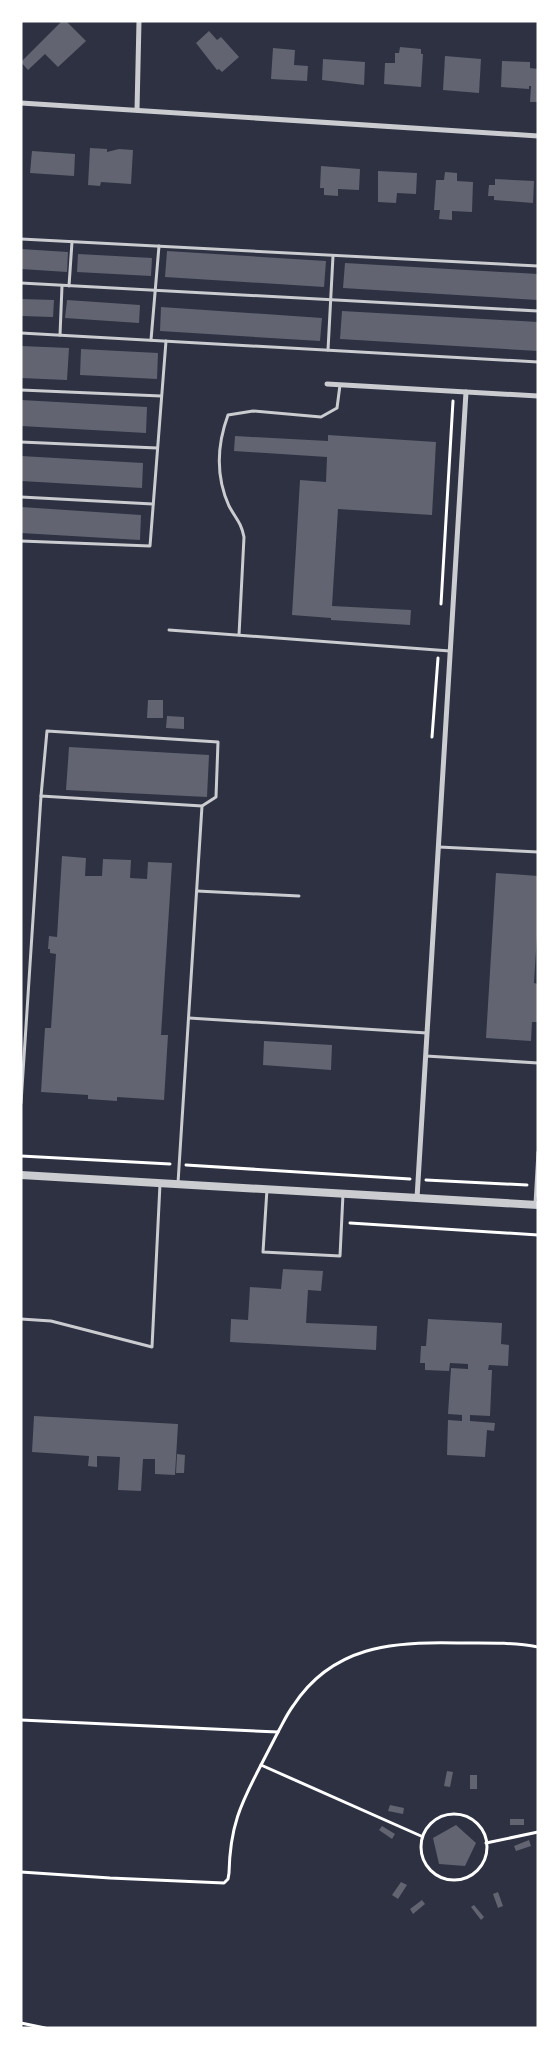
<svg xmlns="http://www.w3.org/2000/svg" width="559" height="2049" viewBox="0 0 559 2049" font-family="Figtree,sans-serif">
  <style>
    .building { fill: #626471 }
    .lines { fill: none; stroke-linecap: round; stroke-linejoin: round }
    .path { stroke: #fff; stroke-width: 3 }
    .service { stroke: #caccd0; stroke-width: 3 }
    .minor { stroke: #caccd0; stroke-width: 5 }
    .tertiary { stroke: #caccd0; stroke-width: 8 }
  </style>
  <rect width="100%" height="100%" fill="#2d3142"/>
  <g class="building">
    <path d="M 62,21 L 66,21 L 86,41 L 58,67 L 45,54 L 28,70 L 21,62 Z"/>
    <path d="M 209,31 L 217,40 L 221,37 L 239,57 L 222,72 L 219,69 L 217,70 L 196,43 Z"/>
    <path d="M 400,47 L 421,49 L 421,54 L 423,54 L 421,87 L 384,84 L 385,63 L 395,63 L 395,53 L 399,53 Z"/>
    <path d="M 273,48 L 295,50 L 294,65 L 308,66 L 307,81 L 271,79 Z"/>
    <path d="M 445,56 L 481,59 L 479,93 L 443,90 Z"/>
    <path d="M 323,59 L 365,62 L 364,85 L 322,80 Z"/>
    <path d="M 502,61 L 530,62 L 530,68 L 538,69 L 538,102 L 530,102 L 531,86 L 529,86 L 529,89 L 501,87 Z"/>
    <path d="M 90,148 L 107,149 L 107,152 L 119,149 L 133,150 L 131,184 L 101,182 L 100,186 L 88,185 Z"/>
    <path d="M 32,151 L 75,154 L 74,176 L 30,173 Z"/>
    <path d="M 321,166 L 360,169 L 359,190 L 338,189 L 338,196 L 324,195 L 324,188 L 320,188 Z"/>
    <path d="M 378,171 L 417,173 L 416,194 L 397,193 L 396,203 L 378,202 Z"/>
    <path d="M 445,172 L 457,173 L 457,181 L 473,182 L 472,212 L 452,211 L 452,220 L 439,219 L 440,210 L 434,210 L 436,180 L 444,180 Z"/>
    <path d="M 495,179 L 534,181 L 533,203 L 494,200 L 494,196 L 488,196 L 489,185 L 495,185 Z"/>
    <path d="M 21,249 L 68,252 L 67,272 L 21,269 Z"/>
    <path d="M 167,251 L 326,261 L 324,287 L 165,277 Z"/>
    <path d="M 78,254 L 152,258 L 151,276 L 77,272 Z"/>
    <path d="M 345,263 L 538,274 L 538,300 L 343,288 Z"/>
    <path d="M 21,299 L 54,300 L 53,317 L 21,316 Z"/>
    <path d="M 67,300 L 140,305 L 139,323 L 65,318 Z"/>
    <path d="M 161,307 L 322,318 L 320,341 L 160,331 Z"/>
    <path d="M 342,311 L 538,322 L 538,351 L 340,339 Z"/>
    <path d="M 21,346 L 69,348 L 67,380 L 21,378 Z"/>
    <path d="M 81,349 L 158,353 L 157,379 L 80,375 Z"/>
    <path d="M 21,400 L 147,407 L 146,433 L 21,426 Z"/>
    <path d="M 328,435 L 436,442 L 432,515 L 338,509 L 332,606 L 411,610 L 410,625 L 331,620 L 331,618 L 292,615 L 300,480 L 326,482 L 327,457 L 234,451 L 235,436 L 328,441 Z"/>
    <path d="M 21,456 L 143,463 L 142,488 L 21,481 Z"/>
    <path d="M 21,507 L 141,515 L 140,540 L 21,533 Z"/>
    <path d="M 148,700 L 163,700 L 163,718 L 147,718 Z"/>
    <path d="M 167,716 L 184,717 L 184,729 L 166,728 Z"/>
    <path d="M 69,747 L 209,755 L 207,797 L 66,790 Z"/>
    <path d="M 62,856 L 86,858 L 85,876 L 102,876 L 103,859 L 131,860 L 130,878 L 147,879 L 148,862 L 172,863 L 161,1035 L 168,1035 L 164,1100 L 117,1097 L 117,1101 L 88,1099 L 88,1095 L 41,1092 L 45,1028 L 51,1028 L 56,954 L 50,953 L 50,949 L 48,949 L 49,936 L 57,937 Z"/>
    <path d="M 496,873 L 538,876 L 538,919 L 534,983 L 538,984 L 538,1022 L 532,1022 L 531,1041 L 486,1038 Z"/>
    <path d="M 264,1041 L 332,1045 L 331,1070 L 263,1065 Z"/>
    <path d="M 283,1269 L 323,1271 L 321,1291 L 308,1290 L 306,1323 L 377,1326 L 376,1350 L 230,1342 L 231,1319 L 248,1320 L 250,1287 L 281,1289 Z"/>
    <path d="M 428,1319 L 502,1323 L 501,1344 L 509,1345 L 508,1366 L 489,1365 L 488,1370 L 492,1370 L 490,1416 L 470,1415 L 470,1421 L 495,1423 L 494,1431 L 487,1430 L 485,1457 L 447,1455 L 448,1420 L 462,1421 L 462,1415 L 448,1414 L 451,1368 L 468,1369 L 468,1364 L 450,1363 L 449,1371 L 425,1370 L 425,1363 L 420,1363 L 421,1346 L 426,1346 Z"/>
    <path d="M 34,1416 L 178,1424 L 175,1475 L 155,1474 L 155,1459 L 143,1459 L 141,1491 L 118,1490 L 120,1457 L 97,1456 L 97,1467 L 88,1466 L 89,1456 L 32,1452 Z"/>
    <path d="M 177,1454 L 185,1455 L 184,1473 L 176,1473 Z"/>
    <path d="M 447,1771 L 453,1772 L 450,1787 L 444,1786 Z"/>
    <rect x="470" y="1775" width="7" height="14"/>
    <path d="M 390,1805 L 404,1808 L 403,1814 L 388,1811 Z"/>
    <rect x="510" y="1819" width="14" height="6"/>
    <path d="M 456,1825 L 476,1843 L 465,1866 L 439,1864 L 433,1838 Z"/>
    <path d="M 382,1826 L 395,1834 L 392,1839 L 379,1830 Z"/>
    <path d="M 529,1840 L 531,1846 L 516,1851 L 514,1846 Z"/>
    <path d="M 401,1882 L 407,1885 L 398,1899 L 392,1895 Z"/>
    <path d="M 498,1892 L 503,1906 L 498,1908 L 493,1894 Z"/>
    <path d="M 422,1900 L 425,1904 L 413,1914 L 410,1909 Z"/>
    <path d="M 474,1905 L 484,1917 L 481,1920 L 471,1907 Z"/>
  </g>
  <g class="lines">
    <g class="path">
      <path d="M 441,604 L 453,401"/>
      <path d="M 432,737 L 438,658"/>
      <path d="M 21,1156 L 170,1164"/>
      <path d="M 186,1165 L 410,1179"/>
      <path d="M 426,1180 L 527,1185"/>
      <path d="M 350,1223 L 538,1235"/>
      <path d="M 21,1720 L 278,1732 C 283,1723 287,1714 293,1706 C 332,1646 393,1641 458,1643 C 484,1643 512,1642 538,1647"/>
      <path d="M 278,1732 L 261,1765 L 421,1836"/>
      <circle cx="454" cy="1847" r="33"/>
      <path d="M 486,1843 L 538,1832"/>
      <path d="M 21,1872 L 110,1878 L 224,1883 L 228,1879 L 229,1873 C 230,1827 240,1805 261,1765"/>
      <path d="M 21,2023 L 45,2028"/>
    </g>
    <g class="service">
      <path d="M 21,239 L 538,266"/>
      <path d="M 21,283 L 538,311"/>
      <path d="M 69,286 L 72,242"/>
      <path d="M 21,333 L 538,362"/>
      <path d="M 60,335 L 62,286"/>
      <path d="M 151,340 L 159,246"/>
      <path d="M 328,350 L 333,256"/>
      <path d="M 21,390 L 161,396"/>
      <path d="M 21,442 L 157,448"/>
      <path d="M 21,497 L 153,504"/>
      <path d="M 21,541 L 150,546 L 166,341"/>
      <path d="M 169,630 L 450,651"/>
      <path d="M 239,635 L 244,537 C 241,522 236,519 229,506 C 216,477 217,445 228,415 L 253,411 L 321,417 L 337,408 L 340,385"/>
      <path d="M 41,796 L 47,731 L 218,742 L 216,797 L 202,806"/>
      <path d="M 439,847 L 538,852"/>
      <path d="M 197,891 L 299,896"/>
      <path d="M 189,1018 L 427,1033"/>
      <path d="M 426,1056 L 538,1063"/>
      <path d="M 21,1103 L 41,796 L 202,806 L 178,1183"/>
      <path d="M 267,1189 L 263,1252 L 340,1256 L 343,1194"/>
      <path d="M 535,1204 L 538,1152"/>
      <path d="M 21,1319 L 51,1321 L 152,1347 L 160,1184"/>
    </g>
    <g class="minor">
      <path d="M 21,103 L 538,136"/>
      <path d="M 137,110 L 139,21"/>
      <path d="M 327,384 L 538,396"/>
      <path d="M 417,1198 L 466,392"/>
    </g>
    <path class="tertiary" d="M 21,1175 L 538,1205"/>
  </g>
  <rect width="559" height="2049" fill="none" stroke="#ffffff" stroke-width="45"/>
</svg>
